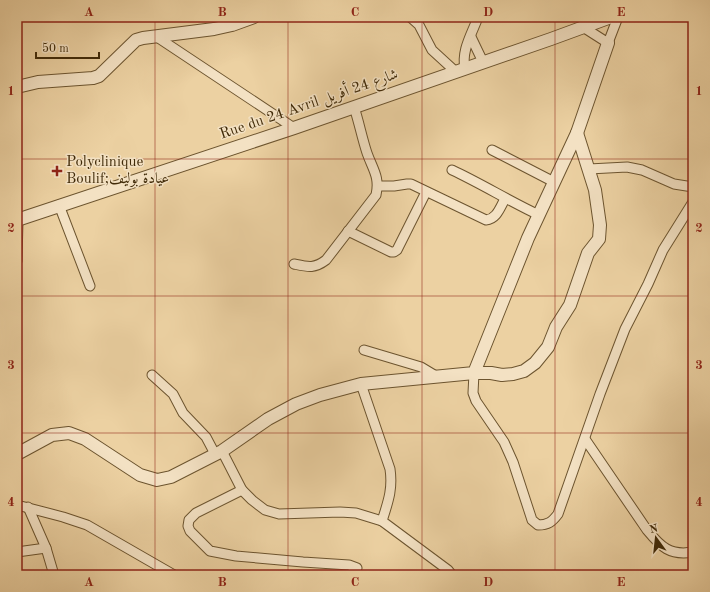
<svg xmlns="http://www.w3.org/2000/svg" width="710" height="592" viewBox="0 0 710 592" font-family="'Old Standard TT',Amiri,serif">
  <style>
    .lines { fill: none; stroke-linecap: round; stroke-linejoin: round }
    .minor-casing { stroke: #6c542f; stroke-width: 11 }
    .tertiary-casing { stroke: #6c542f; stroke-width: 14 }
    .minor { stroke: #f3e1c3; stroke-width: 9 }
    .tertiary { stroke: #f3e1c3; stroke-width: 12 }
    .grid { fill: none; stroke: #8f2418; stroke-width: 1; stroke-opacity: 0.55 }
    .poi-dot { fill: #8f2418; stroke: #f3e1c3; stroke-width: 1.5 }
    .labels { text-anchor: middle; dominant-baseline: central; stroke-width: 3; stroke-linejoin: round; paint-order: stroke }
    .street-label { font-size: 15px; fill: #412b09; stroke: #f3e1c3 }
    .poi-label { font-size: 15px; fill: #412b09; stroke: #f3e1c3; text-anchor: start }
    .neatline { fill: none; stroke: #8f2418; stroke-width: 1.5 }
    .grid-label { font-size: 13px; text-anchor: middle; font-weight: bold; fill: #8f2418 }
  </style>
  <rect width="100%" height="100%" fill="#ecd1a2"/>
  <filter id="stains"><feTurbulence type="fractalNoise" baseFrequency=".005" numOctaves="4"/><feColorMatrix values="0 0 0 0 .2 0 0 0 0 .09 0 0 0 0 .02 0 0 0 .5 -.17"/></filter>
  <radialGradient id="worn" r=".72"><stop offset=".6" stop-color="#630" stop-opacity="0"/><stop offset="1" stop-color="#630" stop-opacity=".3"/></radialGradient>
  <g class="lines">
    <g class="minor-casing">
      <g id="minor">
        <path d="M 410,17 L 419,25 L 432,50 L 456,72"/>
        <path d="M 583,27 L 608,43 L 618,17"/>
        <path d="M 157,37 L 294,128"/>
        <path d="M 471,37 L 483,62"/>
        <path d="M 465,69 C 461,50 472,34 478,17"/>
        <path d="M 492,150 L 554,182"/>
        <path d="M 589,169 L 627,167 L 642,170 L 674,184 L 693,187"/>
        <path d="M 452,170 C 482,184 509,201 539,215"/>
        <path d="M 378,186 L 394,186 L 407,184 L 411,184 L 486,220 C 497,219 500,207 505,199"/>
        <path d="M 59,205 L 90,286"/>
        <path d="M 348,231 L 391,252 L 394,252 L 397,250 L 426,192"/>
        <path d="M 17,261 L 18,219"/>
        <path d="M 294,264 C 308,267 314,269 326,260 L 376,195 C 380,177 373,170 367,153 C 362,138 359,122 354,107"/>
        <path d="M 364,350 L 421,367 L 436,376"/>
        <path d="M 474,373 L 473,393 L 476,401 L 504,442 L 513,462 L 532,520 L 538,525 C 548,525 552,522 558,514 L 600,394 L 625,329 L 648,284 L 663,250 L 693,202"/>
        <path d="M 152,375 L 173,394 L 183,413 L 206,437 L 215,454"/>
        <path d="M 361,384 L 390,469 C 393,489 388,502 382,521 L 448,570 L 452,575"/>
        <path d="M 585,439 L 647,530 C 661,547 670,556 693,552"/>
        <path d="M 222,451 L 242,490 L 252,500 L 265,510 L 279,514 L 340,512 L 356,513 L 382,521"/>
        <path d="M 242,490 L 196,513 L 189,520 L 188,526 L 190,531 L 210,551 L 236,556 L 303,562 L 349,565 L 357,568"/>
        <path d="M 17,505 L 63,517 L 87,525 L 174,575"/>
        <path d="M 28,507 L 46,548 L 54,575"/>
        <path d="M 17,552 L 46,548"/>
      </g>
    </g>
    <g class="tertiary-casing">
      <g id="tertiary">
        <path d="M 17,87 L 38,82 L 93,78 L 99,76 L 136,40 L 143,38 L 214,29 L 232,25 L 254,17"/>
        <path d="M 17,220 L 294,128 L 551,39 L 611,17"/>
        <path d="M 474,373 L 491,373 L 502,375 L 513,374 L 524,371 L 535,363 L 548,347 L 556,327 L 570,305 L 588,253 L 599,239 L 600,225 L 595,190 L 577,133"/>
        <path d="M 17,454 L 52,435 L 69,433 L 85,439 L 140,475 L 157,480 L 171,477 L 222,451 L 268,419 L 296,404 L 320,395 L 361,384 L 474,373 L 528,238 L 577,133 L 608,43"/>
      </g>
    </g>
    <use href="#minor" class="minor"/>
    <use href="#tertiary" class="tertiary"/>
  </g>
  <path class="grid" d="M 155,17 L 155,575M 288,17 L 288,575M 422,17 L 422,575M 555,17 L 555,575M 17,159 L 693,159M 17,296 L 693,296M 17,433 L 693,433"/>
  <path class="poi-dot" d="M55 165h4v4h4v4h-4v4h-4v-4h-4v-4h4z"/>
  <g class="labels">
    <g class="street-label">
      <text transform="translate(309 105) rotate(-19)">Rue du 24 Avril شارع 24 أفريل</text>
    </g>
    <g class="poi-label">
      <text x="66" y="162">Polyclinique<tspan x="66" dy="17">Boulif;عيادة بوليف</tspan></text>
    </g>
  </g>
  <rect width="710" height="592" fill="none" stroke="#ecd1a2" stroke-width="44"/>
  <g transform="translate(656 538) rotate(345)" stroke="#f3e1c3" stroke-width="3" paint-order="stroke">
  <path d="M0-3L7 15L0 10L-7 15Z" fill="#412b09"/>
  <text y="-6" font-size="11" font-weight="bold" text-anchor="middle" fill="#412b09">N</text>
  </g>
  <path d="M36 52v6h63v-6" fill="none" stroke="#412b09" stroke-width="2"/>
  <text x="42" y="52" font-size="12" fill="#412b09" stroke="#f3e1c3" stroke-width="3" paint-order="stroke">50 m</text>
  <rect x="22" y="22" width="666" height="548" class="neatline"/>
  <g class="grid-label">
    <text x="89" y="16">A</text>
    <text x="222" y="16">B</text>
    <text x="355" y="16">C</text>
    <text x="488" y="16">D</text>
    <text x="621" y="16">E</text>
    <text x="11" y="95">1</text>
    <text x="699" y="95">1</text>
    <text x="11" y="232">2</text>
    <text x="699" y="232">2</text>
    <text x="11" y="369">3</text>
    <text x="699" y="369">3</text>
    <text x="11" y="506">4</text>
    <text x="699" y="506">4</text>
    <text x="89" y="586">A</text>
    <text x="222" y="586">B</text>
    <text x="355" y="586">C</text>
    <text x="488" y="586">D</text>
    <text x="621" y="586">E</text>
  </g>
  <rect width="100%" height="100%" filter="url(#stains)"/>
  <rect width="100%" height="100%" fill="url(#worn)"/>
</svg>
